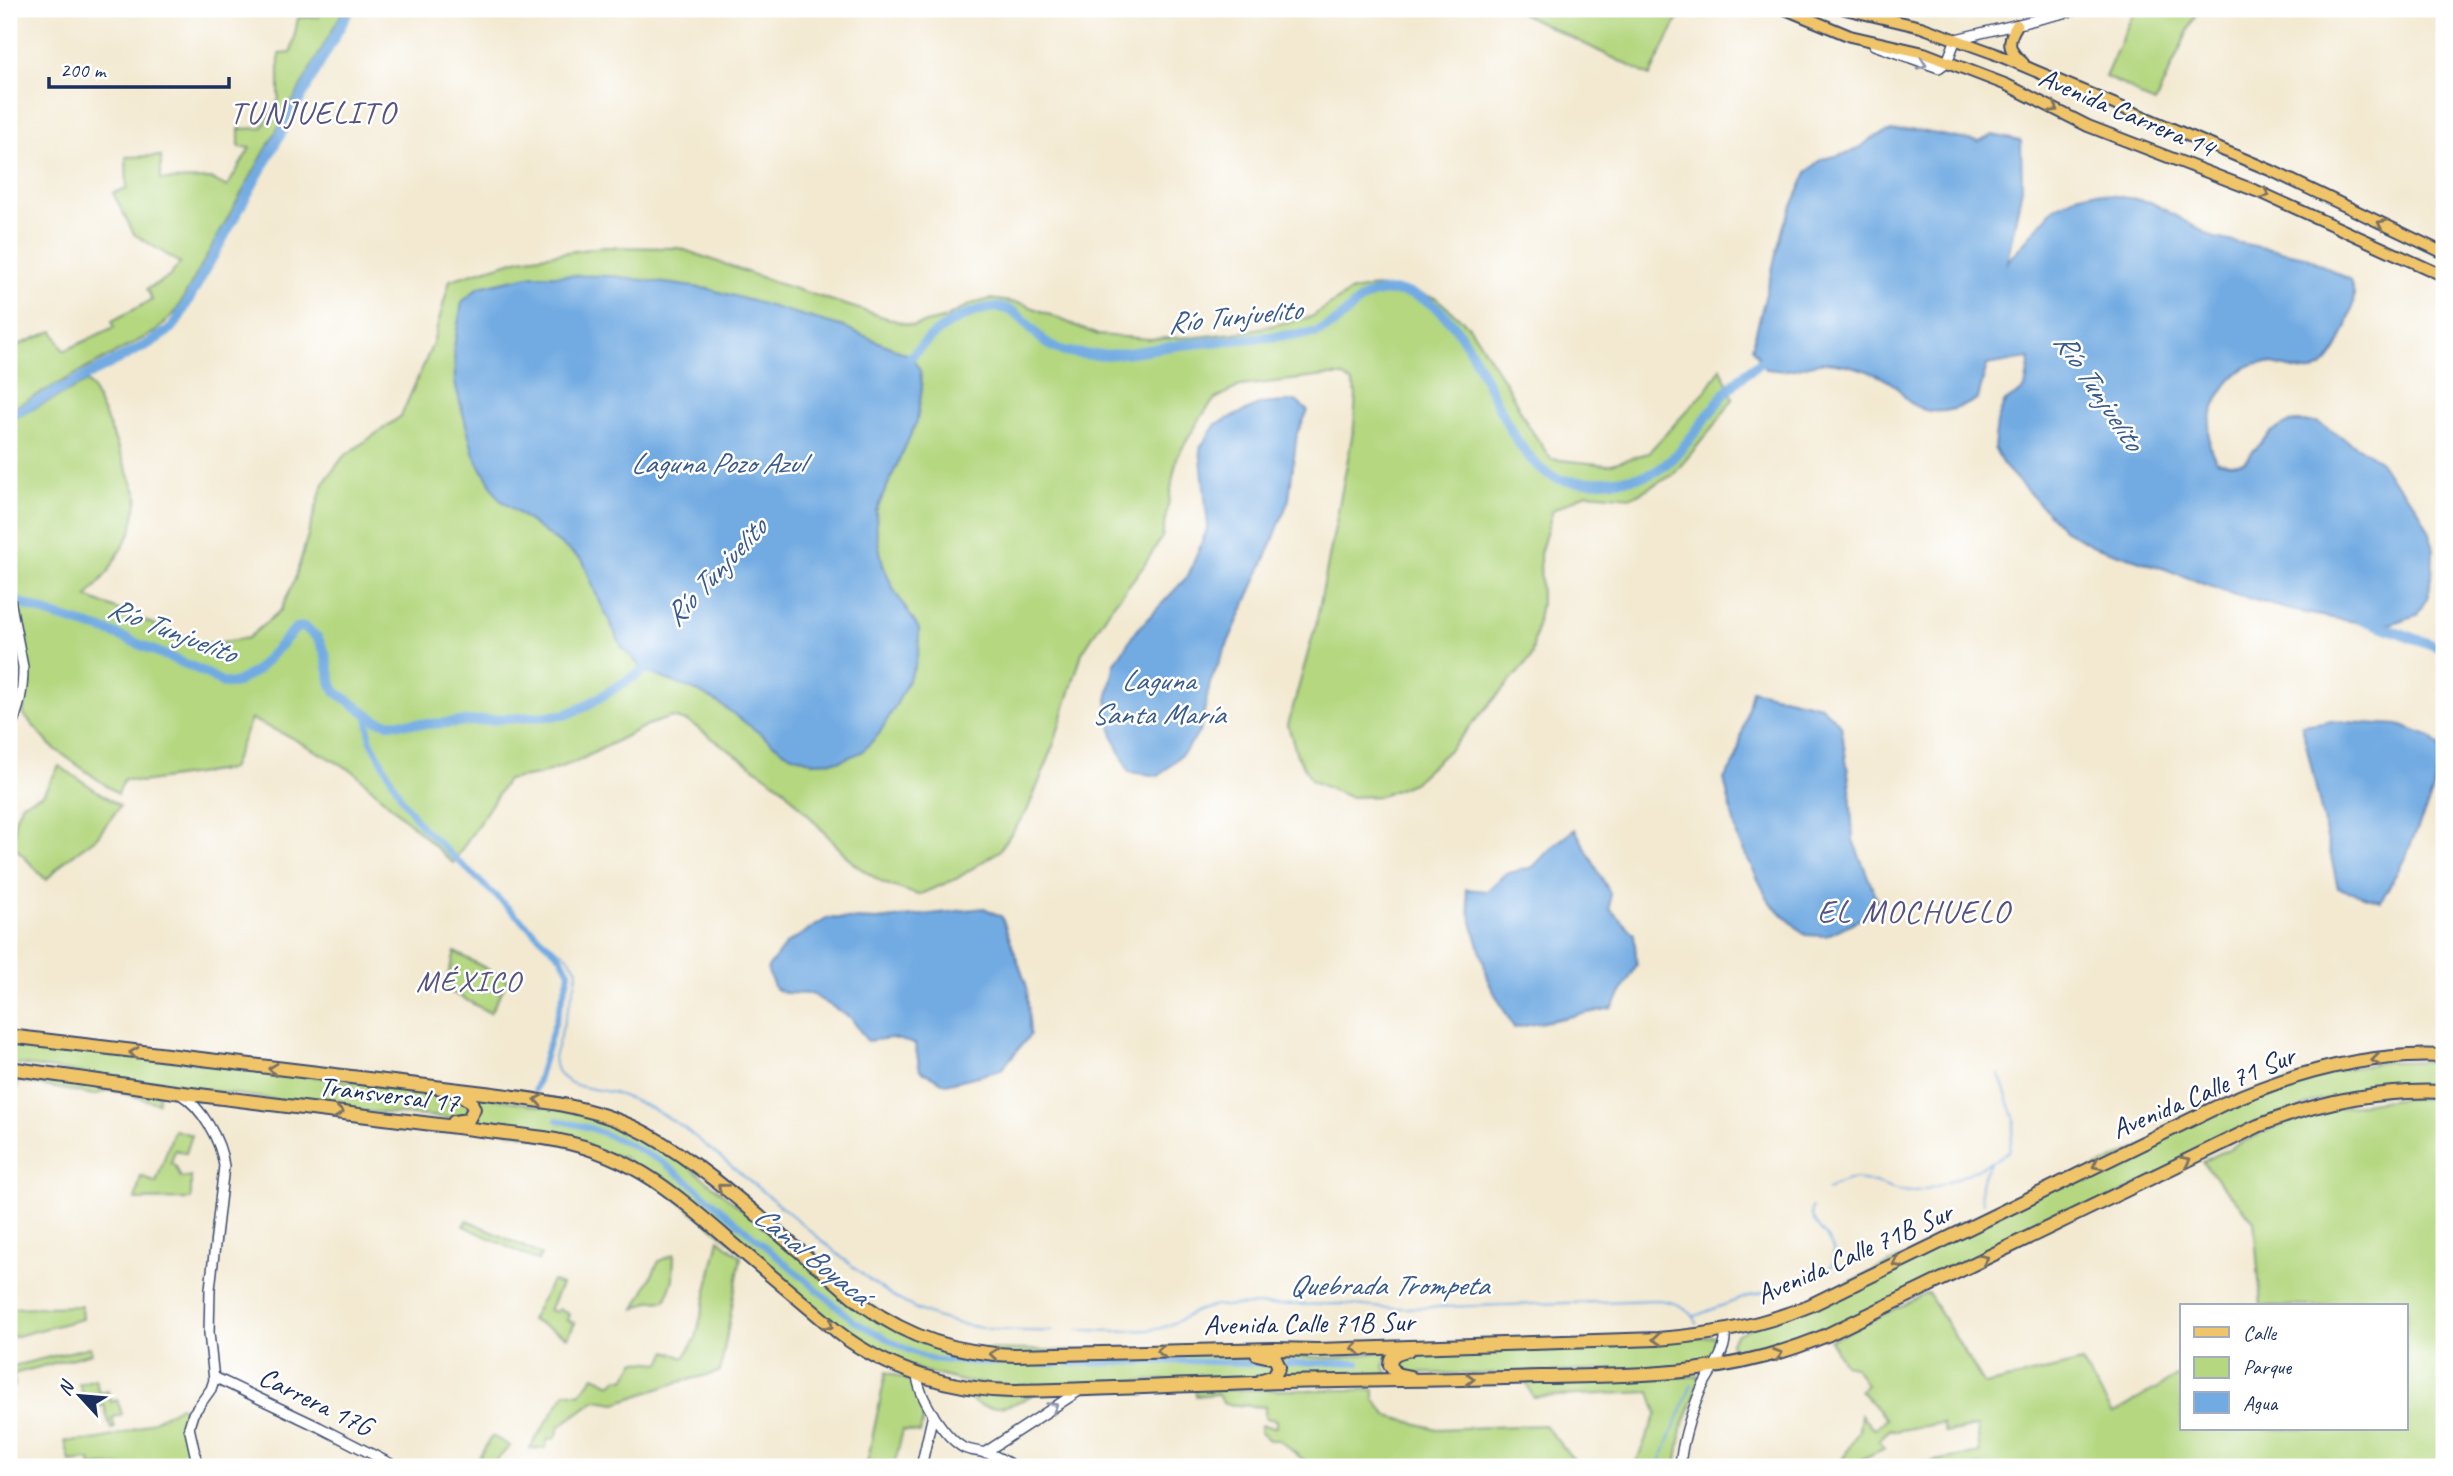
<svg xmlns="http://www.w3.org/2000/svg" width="2453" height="1476" viewBox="0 0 2453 1476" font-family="Caveat,sans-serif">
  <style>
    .green { fill: #b4d77f; stroke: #68836e; stroke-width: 2 }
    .water { fill: #72abe2; stroke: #466da0; stroke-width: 2 }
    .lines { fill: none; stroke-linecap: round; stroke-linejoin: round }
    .stream { stroke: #72abe2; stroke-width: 2 }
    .canal { stroke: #72abe2; stroke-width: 6 }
    .river { stroke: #72abe2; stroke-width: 10 }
    .tertiary-casing { stroke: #3b4b6f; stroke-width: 12 }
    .primary-casing { stroke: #3b4b6f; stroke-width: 14 }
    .trunk-casing { stroke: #3b4b6f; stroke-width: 16 }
    .tertiary { stroke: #fff; stroke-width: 9 }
    .primary { stroke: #f0c469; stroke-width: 10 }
    .trunk { stroke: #f0c469; stroke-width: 12 }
    .oneway { stroke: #8d97ae }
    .oneway2 { stroke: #7b7263 }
    .labels { text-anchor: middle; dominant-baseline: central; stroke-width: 5; stroke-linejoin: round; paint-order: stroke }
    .street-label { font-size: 28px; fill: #1b2f5e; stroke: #fff }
    .water-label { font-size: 30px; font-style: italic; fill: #395a8c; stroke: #fff }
    .neighbourhood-label { font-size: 30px; letter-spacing: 2px; fill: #555383; stroke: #fff }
    .quarter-label { font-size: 32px; letter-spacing: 2px; fill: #555383; stroke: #fff }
  </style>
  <rect width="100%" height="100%" fill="#fff"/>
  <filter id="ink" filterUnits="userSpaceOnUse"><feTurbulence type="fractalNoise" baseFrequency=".0143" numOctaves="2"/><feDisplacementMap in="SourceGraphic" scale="14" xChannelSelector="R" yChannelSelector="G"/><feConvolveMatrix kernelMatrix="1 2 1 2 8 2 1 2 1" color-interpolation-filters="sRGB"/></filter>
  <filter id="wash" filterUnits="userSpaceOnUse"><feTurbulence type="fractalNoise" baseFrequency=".00686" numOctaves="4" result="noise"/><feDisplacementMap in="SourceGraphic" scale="28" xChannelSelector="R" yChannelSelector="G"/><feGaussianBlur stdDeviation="1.57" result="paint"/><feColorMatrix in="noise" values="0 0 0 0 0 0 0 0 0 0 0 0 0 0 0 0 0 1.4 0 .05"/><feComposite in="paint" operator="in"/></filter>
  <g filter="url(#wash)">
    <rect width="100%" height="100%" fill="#f3e9d1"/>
    <g class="green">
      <path d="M 320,9 L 344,9 L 175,313 L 155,332 L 9,410 L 9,370 L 14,369 L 11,348 L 53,331 L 64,351 L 114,327 L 112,321 L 152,300 L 147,289 L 169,277 L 180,263 L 134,234 L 113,193 L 127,189 L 126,157 L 161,156 L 161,180 L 212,179 L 227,187 L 250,148 L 239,147 L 239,129 L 262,128 L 279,99 L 279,54 L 291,53 L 298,18 L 319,17 Z"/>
      <path d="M 1513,9 L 1674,9 L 1681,12 L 1650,76 Z"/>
      <path d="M 2135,9 L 2198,9 L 2155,103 L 2143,98 L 2130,88 L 2105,77 Z"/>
      <path d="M 603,247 L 679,248 L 780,284 L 912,326 L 943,319 L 971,304 L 991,299 L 1024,304 L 1098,335 L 1150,339 L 1196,337 L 1242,332 L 1311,317 L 1350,292 L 1371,287 L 1400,289 L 1436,298 L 1469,326 L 1505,382 L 1528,425 L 1551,459 L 1608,465 L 1648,453 L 1708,388 L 1721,368 L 1733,399 L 1715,425 L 1673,475 L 1632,497 L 1587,493 L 1553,510 L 1540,554 L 1541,603 L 1531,658 L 1450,749 L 1413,783 L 1381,796 L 1349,797 L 1312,781 L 1297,755 L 1288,725 L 1316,624 L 1335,527 L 1354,426 L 1356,394 L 1352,383 L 1343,376 L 1325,376 L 1240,386 L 1215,399 L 1201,417 L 1177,457 L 1162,537 L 1143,567 L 1110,609 L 1082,653 L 1051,753 L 1027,811 L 999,851 L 956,879 L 918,895 L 883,883 L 854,864 L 782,787 L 689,722 L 672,717 L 647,725 L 578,761 L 538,775 L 507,780 L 453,863 L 353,771 L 288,736 L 251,719 L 231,769 L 141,782 L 124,779 L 118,794 L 51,746 L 23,714 L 28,679 L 9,541 L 9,421 L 87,382 L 92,388 L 108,423 L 138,497 L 131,532 L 108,572 L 87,597 L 203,645 L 248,638 L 281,610 L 295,579 L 323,484 L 343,457 L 401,416 L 432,346 L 450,280 L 520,259 Z"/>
      <path d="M 59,766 L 120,806 L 97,837 L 66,860 L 46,880 L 14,846 L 15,819 L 22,803 L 43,794 Z"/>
      <path d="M 455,952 L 508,980 L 490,1013 L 444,988 Z"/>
      <path d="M 9,1041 L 420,1089 L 459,1098 L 469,1105 L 467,1115 L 453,1118 L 359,1111 L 9,1063 Z"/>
      <path d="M 2444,1061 L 2444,1088 L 2316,1101 L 1831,1330 L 1746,1357 C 1735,1355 1731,1353 1731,1341 L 1737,1334 L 2244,1099 L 2298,1078 L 2385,1062 Z"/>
      <path d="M 9,1075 L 159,1094 L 158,1103 L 110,1090 L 94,1095 L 18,1081 L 11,1113 L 9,1113 Z"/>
      <path d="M 474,1095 L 589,1114 L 646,1139 L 690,1167 L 819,1272 L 938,1348 L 1207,1354 L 1230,1358 L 1267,1358 L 1275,1364 L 1269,1376 L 1015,1386 L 965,1382 L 919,1370 L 853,1338 L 623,1157 L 474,1124 L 480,1109 Z"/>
      <path d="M 2405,1098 L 2444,1099 L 2444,1467 L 1917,1467 L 1918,1464 L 1980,1453 L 1977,1427 L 1945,1433 L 1942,1423 L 1895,1431 L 1890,1429 L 1879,1440 L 1885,1448 L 1845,1467 L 1838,1467 L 1859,1430 L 1861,1415 L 1873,1429 L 1886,1419 L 1860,1390 L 1866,1385 L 1854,1366 L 1844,1364 L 1830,1340 L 1928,1293 L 1985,1385 L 2082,1362 L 2113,1414 L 2182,1373 L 2182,1429 L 2406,1429 L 2406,1306 L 2261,1306 L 2254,1221 L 2202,1162 C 2243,1142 2285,1120 2329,1110 C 2354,1104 2379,1101 2405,1098 Z"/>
      <path d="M 174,1130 L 192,1135 L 186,1153 L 175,1150 L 171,1163 L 175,1165 L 181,1178 L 191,1177 L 191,1199 L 135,1200 L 141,1176 L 156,1183 Z"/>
      <path d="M 467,1220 L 541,1255 L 538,1261 L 464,1226 Z"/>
      <path d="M 719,1239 L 741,1257 L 720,1372 L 679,1382 L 616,1403 L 596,1400 L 560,1426 L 555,1439 L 548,1438 L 545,1449 L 530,1448 L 566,1392 L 580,1394 L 594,1376 L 611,1384 L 618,1378 L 625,1379 L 636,1361 L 661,1363 L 667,1351 L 684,1358 L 696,1338 Z"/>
      <path d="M 674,1254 L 673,1279 L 666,1300 L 651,1301 L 635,1309 L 659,1261 Z"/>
      <path d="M 552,1281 L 561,1285 L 549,1310 L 556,1312 L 558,1309 L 569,1314 L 567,1320 L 575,1323 L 568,1337 L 531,1320 Z"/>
      <path d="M 81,1306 L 82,1319 L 9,1338 L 9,1308 Z"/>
      <path d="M 1716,1336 C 1720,1347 1714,1357 1707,1365 L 1687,1368 L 1480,1374 L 1404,1373 L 1399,1371 L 1394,1360 L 1405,1353 Z"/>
      <path d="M 90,1347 L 92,1353 L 13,1374 L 15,1386 L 9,1388 L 9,1367 Z"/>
      <path d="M 1389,1351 L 1384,1367 L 1388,1374 L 1279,1379 L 1278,1355 L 1337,1358 Z"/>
      <path d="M 886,1372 L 910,1381 L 924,1414 L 920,1433 L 903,1430 L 894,1467 L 867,1463 Z"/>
      <path d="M 1700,1376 L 1693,1401 L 1682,1428 L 1676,1467 L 1634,1467 L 1657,1413 L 1650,1392 L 1533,1397 L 1526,1383 Z"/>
      <path d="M 95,1379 L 99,1393 L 108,1391 L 111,1402 L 117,1400 L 122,1414 L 112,1418 L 115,1428 L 111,1429 L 104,1405 L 93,1408 L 89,1396 L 84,1398 L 79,1384 Z"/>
      <path d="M 1195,1390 L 1374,1390 L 1374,1399 L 1388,1416 L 1437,1429 L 1544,1425 L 1580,1467 L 1305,1467 L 1306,1462 L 1279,1440 L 1269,1440 L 1260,1432 L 1261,1425 L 1276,1427 L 1276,1420 L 1265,1418 L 1265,1407 L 1224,1404 L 1217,1394 L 1196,1396 Z"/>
      <path d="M 964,1392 L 1032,1395 C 1012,1407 980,1417 964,1392 Z"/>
      <path d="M 180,1406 L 190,1414 C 177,1430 188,1450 194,1467 L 122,1467 L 117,1465 L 91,1467 L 90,1460 L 70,1462 L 65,1441 C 107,1443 144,1429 180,1406 Z"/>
      <path d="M 492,1436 L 510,1446 L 492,1465 L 479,1457 Z"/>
    </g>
    <g class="water">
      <path d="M 1915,130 L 1979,142 L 1993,135 L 2021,141 L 2022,188 L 2007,262 L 2053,209 L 2076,196 L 2093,192 L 2151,202 L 2215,238 L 2305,256 L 2350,280 C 2351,284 2354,290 2354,295 C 2353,316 2335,368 2312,371 C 2293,373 2272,359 2254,364 C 2221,374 2195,433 2217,461 L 2230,464 L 2244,462 L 2271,432 L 2290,422 L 2317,422 L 2378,459 L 2390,477 L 2416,505 L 2430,532 L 2433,551 L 2432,578 L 2428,596 L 2417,615 L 2390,624 L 2349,621 L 2294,611 L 2228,593 L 2165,569 L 2094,546 L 2063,529 L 2003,465 L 1994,448 L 1997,422 L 2004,403 L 2025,389 L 2030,358 L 1987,365 L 1978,399 C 1956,411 1929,419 1908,401 C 1903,396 1900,389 1894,385 C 1878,373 1854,366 1834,363 C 1817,360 1804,368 1787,370 C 1780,371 1773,370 1766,369 L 1752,347 L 1784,224 L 1807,172 L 1822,159 L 1849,153 L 1861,147 L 1872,138 L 1891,131 Z"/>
      <path d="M 533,275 L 613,276 L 709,289 L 844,327 L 911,356 L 920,370 L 922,388 L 917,421 L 876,511 L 877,535 L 883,565 L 894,590 L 919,629 L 919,648 L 915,666 L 897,703 L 879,734 L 862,752 L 839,761 L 812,762 L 785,752 L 720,704 L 699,692 L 644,671 L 622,647 L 596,594 L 583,561 L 499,499 L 474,455 L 455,383 L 454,347 L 462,302 L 479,287 Z"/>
      <path d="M 1296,401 L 1308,411 L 1297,433 L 1289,499 L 1270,548 L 1210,683 L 1200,731 L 1185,751 L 1159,776 L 1129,772 L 1113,736 L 1107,700 L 1115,663 L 1135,632 L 1188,576 L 1208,527 L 1200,448 L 1216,424 L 1261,404 Z"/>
      <path d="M 1752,690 L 1821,706 L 1841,725 L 1850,786 L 1853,840 L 1881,909 L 1826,936 L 1805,935 L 1770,903 L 1738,840 L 1724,779 L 1736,760 Z"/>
      <path d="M 2330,721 L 2399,725 L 2429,736 L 2442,749 L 2432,794 L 2406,856 L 2381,901 L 2338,888 L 2302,725 Z"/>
      <path d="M 1575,829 L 1610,893 L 1610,909 L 1634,934 L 1637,965 L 1612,1008 L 1514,1028 L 1490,985 L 1470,915 L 1466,889 L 1487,891 L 1505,874 L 1533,867 L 1553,846 Z"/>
      <path d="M 984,908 L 1002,917 L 1027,987 L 1030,1035 L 1001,1070 L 946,1084 L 920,1070 L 915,1044 L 892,1038 L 867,1041 L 851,1018 L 811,994 L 786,993 L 775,989 L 767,969 L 786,944 L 828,918 L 877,920 Z"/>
    </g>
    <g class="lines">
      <g class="stream">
        <path d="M 530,929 L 568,956 L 577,970 L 576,981 L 554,1057 C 555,1067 557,1075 566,1080 C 579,1089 599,1089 614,1093 C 639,1101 662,1113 683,1127 C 727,1163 772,1198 815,1235 C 851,1264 884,1297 928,1314 C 968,1330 1011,1332 1053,1331"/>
        <path d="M 1995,1160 L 2009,1151 L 2015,1120 L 1999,1074"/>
        <path d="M 1827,1191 C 1862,1162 1885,1197 1916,1191 C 1943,1187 1969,1173 1993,1161"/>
        <path d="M 1983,1203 C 1978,1189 1982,1175 1990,1164"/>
        <path d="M 1695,1316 C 1714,1309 1733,1301 1752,1295 C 1770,1290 1816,1281 1829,1269 C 1832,1266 1834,1259 1834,1254 C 1833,1236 1807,1225 1812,1207"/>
        <path d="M 1078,1330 C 1099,1330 1142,1333 1161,1328 C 1183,1322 1192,1308 1217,1306 L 1343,1304 L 1384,1308 L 1409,1308 L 1659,1300 C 1675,1302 1691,1308 1697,1323"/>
        <path d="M 1658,1467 L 1692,1384"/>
      </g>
      <g class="canal">
        <path d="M 367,713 L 370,739 L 402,799 L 421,826 L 561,957 L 569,972 L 568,979 L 535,1090"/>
        <path d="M 557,1120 L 590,1128 L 626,1143 L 664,1163 L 693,1185 L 854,1321 L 912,1352 L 930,1359 L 961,1362 L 1060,1364"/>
        <path d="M 1287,1363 L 1358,1363"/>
        <path d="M 1069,1364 L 1186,1361 L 1266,1364"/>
      </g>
      <g class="river">
        <path d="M 903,368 C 921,340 955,314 989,308 C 1020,303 1027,330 1049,345 C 1056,349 1067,352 1075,353 C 1109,359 1147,349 1181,345 C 1226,340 1270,337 1315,333 C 1325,329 1334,325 1342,317 C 1355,306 1361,295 1380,292 C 1477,280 1485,430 1546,473 C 1562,484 1585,482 1603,481 C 1618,480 1636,479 1650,474 C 1678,464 1708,411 1729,389 C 1741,376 1756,365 1770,356"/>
        <path d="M 9,416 L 150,343 L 168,331 L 176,323 L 350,9"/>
        <path d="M 9,599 L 56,616 L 110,632 L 202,671 L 223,683 L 234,684 L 256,671 L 296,628 L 304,627 L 318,638 L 325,653 L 332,685 L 336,692 L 376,720 L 387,723 L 430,724 L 564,715 L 584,707 L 656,663"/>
        <path d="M 2361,619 L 2444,649"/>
      </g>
    </g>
  </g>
  <g filter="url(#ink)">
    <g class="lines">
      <g class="tertiary-casing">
        <g id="tertiary">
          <path d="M 1874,45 L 1939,68 L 1947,62 L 1956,39 L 2081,9"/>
          <path d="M 9,594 L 23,667 C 23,690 20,709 9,730"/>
          <path d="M 180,1094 C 202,1107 221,1141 224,1166 L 210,1289 L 209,1333 L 214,1380 L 211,1389 L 193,1414 L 189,1427 L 198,1467"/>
          <path d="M 917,1374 C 918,1396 944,1437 964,1448 C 971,1451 978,1451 986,1453 C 996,1455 1006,1462 1016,1467"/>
          <path d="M 214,1377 L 319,1427 L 397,1467"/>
          <path d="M 984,1453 L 1079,1391"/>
          <path d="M 921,1467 L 933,1414"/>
          <path d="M 1680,1467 C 1682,1441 1690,1416 1700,1392 C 1708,1373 1728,1353 1725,1331"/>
        </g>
      </g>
      <g class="primary-casing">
        <g id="primary">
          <path d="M 1785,9 L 1850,36 L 1924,53 L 2007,85 L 2088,126 L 2264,194 L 2444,276"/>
          <path d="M 1845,9 L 1921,27 L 1993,53 L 2272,171 L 2444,253"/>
          <path d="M 2017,25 C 2007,41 2007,50 2023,63"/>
        </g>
      </g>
      <g class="trunk-casing">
        <g id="trunk">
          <path d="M 9,1036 L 493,1094 C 546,1101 600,1108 647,1134 C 709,1169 762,1220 816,1265 C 833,1278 848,1294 865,1306 C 909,1338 961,1354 1015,1355 L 1275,1349 L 1317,1350 L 1658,1339 C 1711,1335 1762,1326 1811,1305 L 2223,1104 C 2293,1073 2367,1052 2444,1056"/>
          <path d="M 9,1068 L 175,1092 L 544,1138 C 630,1151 674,1193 737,1247 C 771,1276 805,1304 839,1333 C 887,1370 952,1390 1012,1391 C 1122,1389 1231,1382 1340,1381 C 1408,1380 1474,1379 1542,1377 C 1644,1375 1731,1376 1827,1335 L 2258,1126 C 2318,1102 2379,1089 2444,1092"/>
          <path d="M 454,1122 L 468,1120 L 474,1109 L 470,1100 L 457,1094"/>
          <path d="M 1408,1350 C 1398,1352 1390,1354 1390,1365 L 1396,1374 L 1410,1377"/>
          <path d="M 1257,1354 L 1275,1358 L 1279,1367 L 1274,1376 L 1262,1380"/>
        </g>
      </g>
      <use href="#tertiary" class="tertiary"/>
      <use href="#primary" class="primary"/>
      <use href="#trunk" class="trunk"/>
    </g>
    <defs><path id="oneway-chevron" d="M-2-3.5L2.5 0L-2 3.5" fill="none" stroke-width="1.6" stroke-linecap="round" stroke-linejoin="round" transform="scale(1.75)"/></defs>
    <g class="oneway">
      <use href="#oneway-chevron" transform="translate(1922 64) rotate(20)"/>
      <use href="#oneway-chevron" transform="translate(1053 1407) rotate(-32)"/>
    </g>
    <g class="oneway2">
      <use href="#oneway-chevron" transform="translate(2054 108) rotate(28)"/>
      <use href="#oneway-chevron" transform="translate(2265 194) rotate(23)"/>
      <use href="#oneway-chevron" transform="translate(2382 224) rotate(-154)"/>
      <use href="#oneway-chevron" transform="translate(134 1053) rotate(-173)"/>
      <use href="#oneway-chevron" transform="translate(2376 1060) rotate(173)"/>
      <use href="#oneway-chevron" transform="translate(273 1069) rotate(-173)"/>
      <use href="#oneway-chevron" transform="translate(539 1100) rotate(-171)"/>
      <use href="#oneway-chevron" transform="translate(339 1112) rotate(7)"/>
      <use href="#oneway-chevron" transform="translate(2186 1161) rotate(-26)"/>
      <use href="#oneway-chevron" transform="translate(2097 1165) rotate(154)"/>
      <use href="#oneway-chevron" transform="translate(722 1188) rotate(-141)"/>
      <use href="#oneway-chevron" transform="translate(1984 1259) rotate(-26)"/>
      <use href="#oneway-chevron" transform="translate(1897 1263) rotate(154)"/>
      <use href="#oneway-chevron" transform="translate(829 1325) rotate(40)"/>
      <use href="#oneway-chevron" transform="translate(1657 1339) rotate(177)"/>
      <use href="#oneway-chevron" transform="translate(1356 1348) rotate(176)"/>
      <use href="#oneway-chevron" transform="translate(1161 1351) rotate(179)"/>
      <use href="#oneway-chevron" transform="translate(994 1354) rotate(-174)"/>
      <use href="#oneway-chevron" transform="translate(1778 1354) rotate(-17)"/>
      <use href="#oneway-chevron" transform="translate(1470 1379) rotate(-1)"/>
    </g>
  </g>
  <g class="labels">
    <g class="street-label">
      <text transform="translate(2127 112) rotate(23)">Avenida Carrera 14</text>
      <text transform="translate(2203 1092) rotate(-23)">Avenida Calle 71 Sur</text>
      <text transform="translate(389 1094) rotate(7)">Transversal 17</text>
      <text transform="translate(1854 1253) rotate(-24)">Avenida Calle 71B Sur</text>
      <text transform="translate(1309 1323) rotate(-1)">Avenida Calle 71B Sur</text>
      <text transform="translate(316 1401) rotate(26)">Carrera 17G</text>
    </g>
    <g class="water-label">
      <text transform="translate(1234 316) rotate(-6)">Río Tunjuelito</text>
      <text transform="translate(2099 391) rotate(56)">Río Tunjuelito</text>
      <text x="717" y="463">Laguna Pozo Azul</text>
      <text transform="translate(715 572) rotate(-47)">Río Tunjuelito</text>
      <text transform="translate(172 630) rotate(21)">Río Tunjuelito</text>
      <text x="1158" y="680">Laguna<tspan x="1158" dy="34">Santa María</tspan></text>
      <text transform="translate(812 1255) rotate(39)">Canal Boyacá</text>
      <text x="1389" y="1285">Quebrada Trompeta</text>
    </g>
    <g class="neighbourhood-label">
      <text x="469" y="981">MÉXICO</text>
    </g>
    <g class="quarter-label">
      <text x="313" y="112">TUNJUELITO</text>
      <text x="1914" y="911">EL MOCHUELO</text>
    </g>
  </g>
  <rect width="2453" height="1476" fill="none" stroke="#fff" stroke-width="35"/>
  <rect x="2180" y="1304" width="228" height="126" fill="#ffffff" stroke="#a4acbf" stroke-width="2"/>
  <rect x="2194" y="1327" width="35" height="10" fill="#f0c469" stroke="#a4acbf" stroke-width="2"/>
  <text x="2243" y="1340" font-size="21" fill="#1b2f5e">Calle</text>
  <rect x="2194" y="1357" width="35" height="21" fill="#b4d77f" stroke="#a4acbf" stroke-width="2"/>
  <text x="2243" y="1374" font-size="21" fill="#1b2f5e">Parque</text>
  <rect x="2194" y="1392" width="35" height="21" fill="#72abe2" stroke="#a4acbf" stroke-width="2"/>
  <text x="2243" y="1410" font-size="21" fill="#1b2f5e">Agua</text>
  <g transform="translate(80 1396) rotate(296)" stroke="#ffffff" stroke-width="5" paint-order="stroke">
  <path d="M0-5L12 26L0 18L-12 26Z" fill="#1b2f5e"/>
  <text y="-10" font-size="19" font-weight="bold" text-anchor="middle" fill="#1b2f5e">N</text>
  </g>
  <path d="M49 77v10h180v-10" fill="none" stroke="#1b2f5e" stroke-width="3.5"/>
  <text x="60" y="77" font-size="21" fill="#1b2f5e" stroke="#ffffff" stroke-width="5" paint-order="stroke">200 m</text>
</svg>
